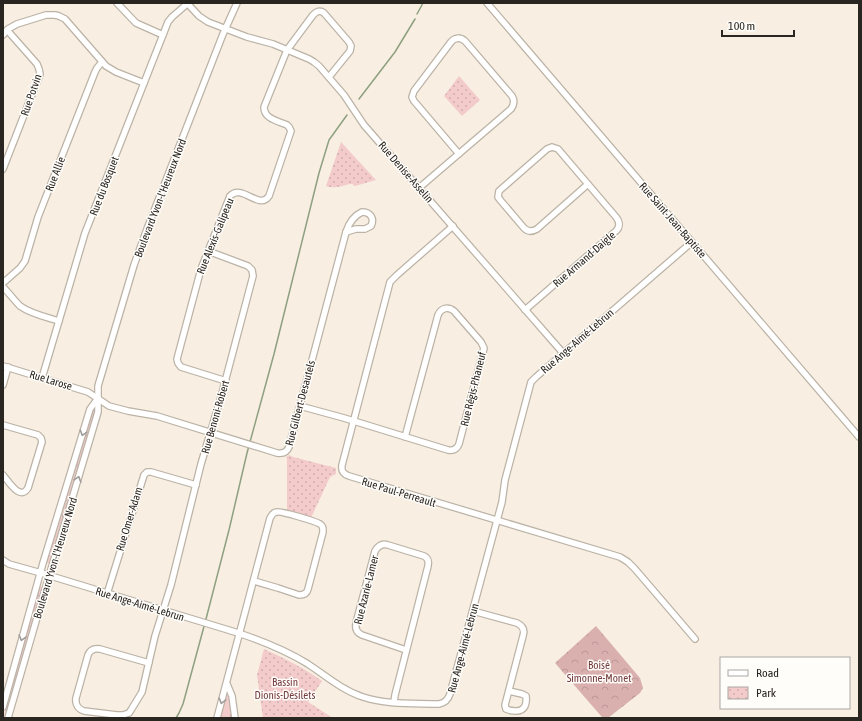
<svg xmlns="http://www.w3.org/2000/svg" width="862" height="721" viewBox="0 0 862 721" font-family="'Asap Condensed',sans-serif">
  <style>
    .grass { fill: url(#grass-tufts) }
    .forest { fill: url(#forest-crowns) }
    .park { fill: url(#park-dots) }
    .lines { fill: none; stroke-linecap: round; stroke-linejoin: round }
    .stream { stroke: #8ea080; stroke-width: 1.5 }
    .minor-casing { stroke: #bcb3a7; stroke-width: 8 }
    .minor { stroke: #fff; stroke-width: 5.5 }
    .oneway { stroke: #9f9d9b }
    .labels { text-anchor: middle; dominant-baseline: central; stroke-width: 3; stroke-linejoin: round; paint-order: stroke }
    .street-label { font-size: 11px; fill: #292520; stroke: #fffdfa }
    .park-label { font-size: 11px; fill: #733a3c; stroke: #fffdfa }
  </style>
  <defs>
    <pattern id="grass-tufts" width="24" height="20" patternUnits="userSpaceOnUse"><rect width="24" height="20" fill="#f3cbca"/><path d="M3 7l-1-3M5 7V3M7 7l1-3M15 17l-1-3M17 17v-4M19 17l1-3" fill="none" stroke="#d0aead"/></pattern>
    <pattern id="forest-crowns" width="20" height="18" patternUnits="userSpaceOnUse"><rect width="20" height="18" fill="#dab0af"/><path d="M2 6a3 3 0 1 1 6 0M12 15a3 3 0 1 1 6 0" fill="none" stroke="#bb9796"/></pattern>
    <pattern id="park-dots" width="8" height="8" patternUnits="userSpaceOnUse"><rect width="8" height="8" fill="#f3cbca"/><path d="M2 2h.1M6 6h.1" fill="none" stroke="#d0aead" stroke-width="1.8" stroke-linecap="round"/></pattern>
  </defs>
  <rect width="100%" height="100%" fill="#f8efe2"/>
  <g class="grass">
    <path d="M 93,410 L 95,411 L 49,563 L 47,563 Z"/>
    <path d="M 40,586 L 42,587 L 8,712 L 6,718 L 3,718 Z"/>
    <path d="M 226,696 L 228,696 L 230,697 L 233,718 L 220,718 Z"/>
  </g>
  <path class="forest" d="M 596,626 L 640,678 L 643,688 L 640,693 L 608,718 L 603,718 L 601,716 L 555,663 Z"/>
  <g class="park">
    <path d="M 459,76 L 480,100 L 462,116 L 444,96 Z"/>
    <path d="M 341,142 L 376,180 L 355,186 L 352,184 L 350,184 C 342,186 334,189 326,186 Z"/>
    <path d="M 289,455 L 293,457 L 336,468 L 336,474 L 330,477 L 311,518 L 287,510 L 287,459 L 286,457 Z"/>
    <path d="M 264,649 C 284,658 304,668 322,681 L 308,702 L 333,718 L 263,718 L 257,675 Z"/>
  </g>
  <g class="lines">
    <g class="stream">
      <path d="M 417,14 L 423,3"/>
      <path d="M 359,99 L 395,52 L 415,19"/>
      <path d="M 176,718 L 179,713 L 183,704 L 206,619 L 229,530 L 247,453 L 274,354 L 319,173 L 329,140 L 347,115"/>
    </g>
    <g class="minor-casing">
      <g id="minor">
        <path d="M 117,3 L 136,23 L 163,35"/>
        <path d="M 187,3 L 199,16 L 208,22 L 247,37 L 273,44 L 309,59 L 314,62 L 319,66 L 344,95 L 364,125 L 563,353"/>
        <path d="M 487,3 L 859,437"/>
        <path d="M 3,35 L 8,29 L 17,24 L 46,15 L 55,15 L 59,16 L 65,19 L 106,66 L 116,72 L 144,83"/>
        <path d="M 3,169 L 40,74 L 39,69 L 37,64 L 7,30"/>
        <path d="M 419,188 L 511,109 C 514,105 515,101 512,96 L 465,41 C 460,37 455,37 451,42 L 414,91 L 412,97 L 414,101 L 459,154"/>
        <path d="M 362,212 C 370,212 375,218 371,226 L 365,229 L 356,229 L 346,232 C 349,223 353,216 362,212 Z"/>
        <path d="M 453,226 L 397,275 L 390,282 L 342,465 C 341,471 343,474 349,476 L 620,557 L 628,562 L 635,569 L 695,639"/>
        <path d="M 3,283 L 20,268 L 25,261 L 38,217 L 95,72 L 97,68 L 102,62"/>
        <path d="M 3,287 C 9,293 14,300 20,306 C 31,314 46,317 59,321"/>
        <path d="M 525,310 L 616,231 C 620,227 620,222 616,217 L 558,149 L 552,147 L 547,149 L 499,191 L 498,197 L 501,201 L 524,228 C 528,232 532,232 537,229 L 588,184"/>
        <path d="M 3,366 L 88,392 L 109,406 L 128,411 L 157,416 L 277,453 C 283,454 287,452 289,447 L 346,232"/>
        <path d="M 42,378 L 85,233 L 168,22 L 172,17 L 187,4"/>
        <path d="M 226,381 L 181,367 L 178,363 L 177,359 L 201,269 L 230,196 C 242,183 259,211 269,196 L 291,131 L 289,127 L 287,125 C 278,121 264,119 264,107 L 287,50 L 313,15 C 317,11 320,10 324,13 L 349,42 L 351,46 L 350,51 L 329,77"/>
        <path d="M 3,385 L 8,367"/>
        <path d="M 300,406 L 344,418 L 448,450 C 453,451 457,449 459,444 L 484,348 L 481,342 L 454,311 C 448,306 441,308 438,315 L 405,437"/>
        <path d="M 3,425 L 38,435 L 41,438 L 42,442 L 28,488 C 20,501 9,482 3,475"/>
        <path d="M 3,560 L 9,564 L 41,573 L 235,632 C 260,640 285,650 308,664 C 326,676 342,690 363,697 C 387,705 414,703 439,704 C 445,703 448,700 450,694 L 502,502 L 505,480 L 531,382 L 536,377 L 692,242"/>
        <path d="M 107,594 L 144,475 L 147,472 L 151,472 L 196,485"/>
        <path d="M 473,611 L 517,623 C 523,626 525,630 523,636 L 505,705 L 506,709 C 510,711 512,711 516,711 C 525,711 527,704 526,696 L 522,694 L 509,691"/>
        <path d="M 149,663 L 100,649 C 94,648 90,650 88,655 L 76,698 C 75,704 78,709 84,711 L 117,715 L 123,715 L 129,713 L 131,710 L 142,692 L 155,636 L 171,585 L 201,464 L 221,397 L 253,276 L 252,270 L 248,266 L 208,251"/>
        <path d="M 227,684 L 232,696 L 235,718"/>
        <path d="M 394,702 L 395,695 L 428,566 C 429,562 428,558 424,556 L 388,545 C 382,543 378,546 375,551 L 356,623 C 355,629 357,633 362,635 L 406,650"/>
        <path d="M 3,707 L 43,563 L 90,409 L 98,398"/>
        <path d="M 8,718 L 47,583 L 98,412 L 98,386 L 134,265 L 147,229 L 223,34 L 237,3"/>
        <path d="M 217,718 L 270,518 C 272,515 273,512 277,512 C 281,511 315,521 320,524 C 323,526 323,528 323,532 L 308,589 C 307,594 303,595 299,595 L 278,588 L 254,581"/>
      </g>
    </g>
    <use href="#minor" class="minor"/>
  </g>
  <defs><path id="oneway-chevron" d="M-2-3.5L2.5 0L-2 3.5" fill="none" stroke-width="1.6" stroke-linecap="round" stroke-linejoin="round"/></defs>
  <g class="oneway">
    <use href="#oneway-chevron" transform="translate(83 433) rotate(107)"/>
    <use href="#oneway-chevron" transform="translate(78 479) rotate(-73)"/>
    <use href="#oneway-chevron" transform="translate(22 638) rotate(106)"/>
    <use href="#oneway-chevron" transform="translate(222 701) rotate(105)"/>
  </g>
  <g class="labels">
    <g class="street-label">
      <text transform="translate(31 95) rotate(-71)">Rue Potvin</text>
      <text transform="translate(406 172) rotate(49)">Rue Denise-Asselin</text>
      <text transform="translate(55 174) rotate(-69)">Rue Allie</text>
      <text transform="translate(104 186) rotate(-69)">Rue du Bosquet</text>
      <text transform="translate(160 198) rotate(-69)">Boulevard Yvon-l'Heureux Nord</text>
      <text transform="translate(673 220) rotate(49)">Rue Saint-Jean-Baptiste</text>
      <text transform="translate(215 236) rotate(-68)">Rue Alexis-Galipeau</text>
      <text transform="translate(584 259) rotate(-41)">Rue Armand-Daigle</text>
      <text transform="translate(577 341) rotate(-41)">Rue Ange-Aimé-Lebrun</text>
      <text transform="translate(51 380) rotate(17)">Rue Larose</text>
      <text transform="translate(473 389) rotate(-76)">Rue Régis-Phaneuf</text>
      <text transform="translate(300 403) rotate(-75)">Rue Gilbert-Desautels</text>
      <text transform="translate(215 417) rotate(-74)">Rue Benoni-Robert</text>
      <text transform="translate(399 492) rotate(17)">Rue Paul-Perreault</text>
      <text transform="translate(129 519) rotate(-73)">Rue Omer-Adam</text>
      <text transform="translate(55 558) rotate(-73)">Boulevard Yvon-l'Heureux Nord</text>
      <text transform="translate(366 590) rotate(-76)">Rue Azarie-Lamer</text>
      <text transform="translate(140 604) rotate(17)">Rue Ange-Aimé-Lebrun</text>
      <text transform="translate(463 648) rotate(-75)">Rue Ange-Aimé-Lebrun</text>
    </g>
    <g class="park-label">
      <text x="599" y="665">Boisé<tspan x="599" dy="13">Simonne-Monet</tspan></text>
      <text x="285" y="682">Bassin<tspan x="285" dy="13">Dionis-Désilets</tspan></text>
    </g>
  </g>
  <rect width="862" height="721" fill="none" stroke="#292520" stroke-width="8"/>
  <rect x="720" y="657" width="130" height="52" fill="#fffdfa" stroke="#a9a7a3"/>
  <rect x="728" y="670" width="20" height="6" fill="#ffffff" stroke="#a9a7a3"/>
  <text x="756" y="677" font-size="12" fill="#292520">Road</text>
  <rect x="728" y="687" width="20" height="12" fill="url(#park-dots)" stroke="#a9a7a3"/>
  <text x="756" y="697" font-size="12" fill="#292520">Park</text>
  <path d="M722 30v6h72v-6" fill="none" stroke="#292520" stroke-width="2"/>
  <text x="728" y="30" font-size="12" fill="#292520" stroke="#fffdfa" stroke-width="3" paint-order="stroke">100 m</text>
</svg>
